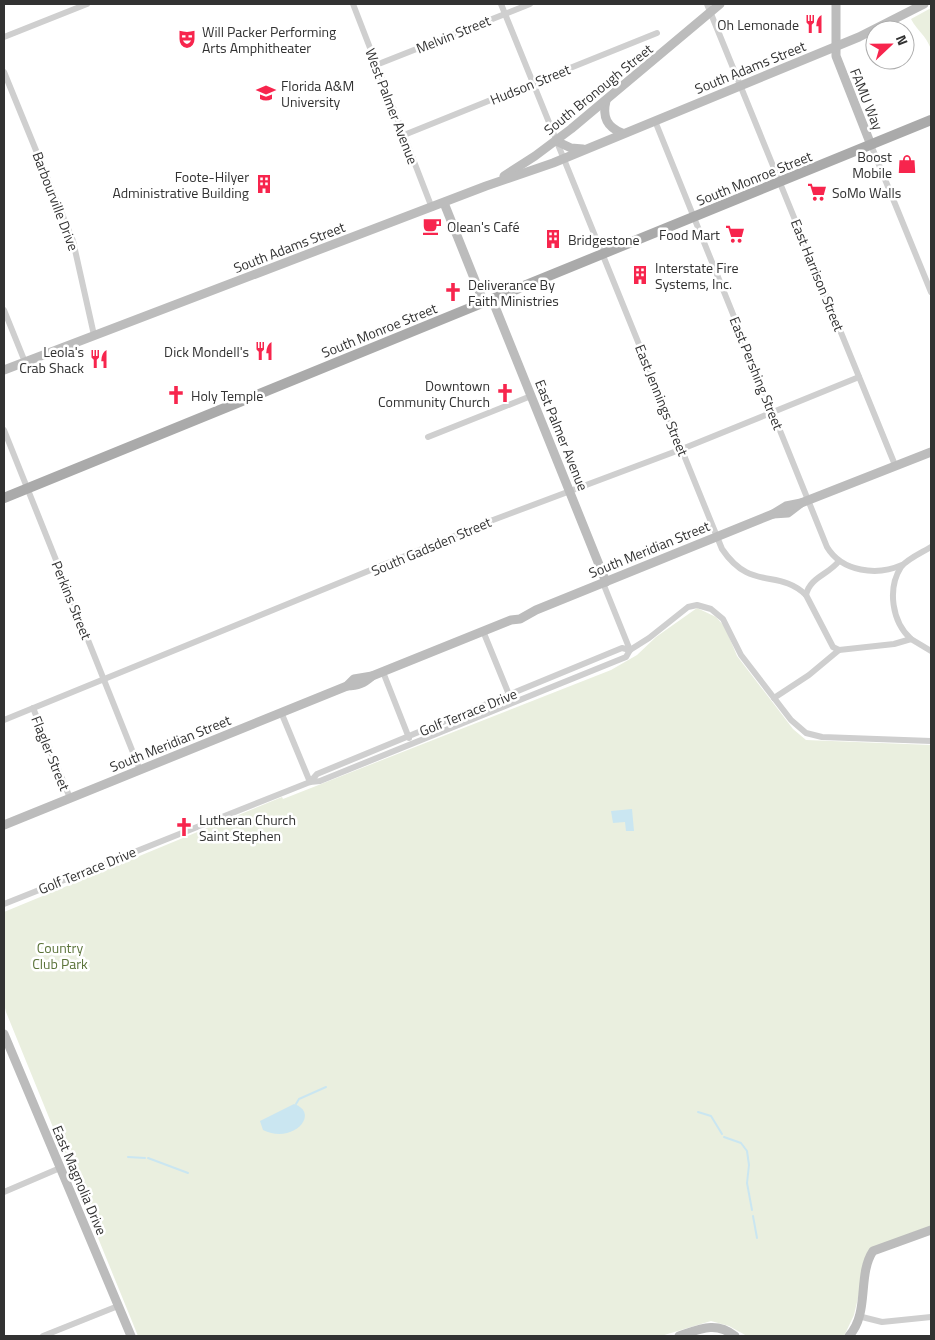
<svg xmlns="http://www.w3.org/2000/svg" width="935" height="1340" viewBox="0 0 935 1340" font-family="'Titillium Web',sans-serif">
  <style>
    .green { fill: #eaefdf }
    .water { fill: #cae6f1 }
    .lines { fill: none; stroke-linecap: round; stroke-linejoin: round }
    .stream { stroke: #cae6f1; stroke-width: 2 }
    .street { stroke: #cfcfcf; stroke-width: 6 }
    .secondary { stroke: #bcbcbc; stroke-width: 9 }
    .primary { stroke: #aaa; stroke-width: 10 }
    .labels { text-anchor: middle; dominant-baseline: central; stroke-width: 5; stroke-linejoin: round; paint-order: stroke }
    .poi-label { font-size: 14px; fill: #323232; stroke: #fff; text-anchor: start }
    .street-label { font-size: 14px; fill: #323232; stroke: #fff }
    .park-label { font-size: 14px; fill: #5b7339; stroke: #fff }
  </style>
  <rect width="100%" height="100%" fill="#fff"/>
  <g class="green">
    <path d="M 931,8 L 931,49 C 925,34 918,32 911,19 Z"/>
    <path d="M 697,608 L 716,617 L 725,627 L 737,656 L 793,729 L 806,740 L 931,745 L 931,1227 L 869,1251 L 854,1315 L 844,1336 L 747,1336 L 729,1326 L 711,1321 L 661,1336 L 138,1336 L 6,1012 L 4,1004 L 4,912 L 282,797 L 283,799 L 611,670 L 637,655 L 656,637 Z"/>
  </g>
  <g class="water">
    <path d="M 632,809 L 634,831 L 626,831 L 625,822 L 613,823 L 611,811 Z"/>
    <path d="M 294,1104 C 321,1113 293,1145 263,1130 L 260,1121 Z"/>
  </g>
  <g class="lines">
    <g class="stream">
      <path d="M 296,1104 L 299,1099 L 326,1087"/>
      <path d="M 698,1112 L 711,1116 L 722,1134"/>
      <path d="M 724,1137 L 741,1143 L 747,1151 L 749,1165 L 747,1183 L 752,1210"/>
      <path d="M 128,1157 L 145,1158"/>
      <path d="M 148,1158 L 188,1173"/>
      <path d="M 753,1216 L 757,1238"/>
    </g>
    <g class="street">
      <path d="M 353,4 L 432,208"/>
      <path d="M 501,4 L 722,549 C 751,592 778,568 806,595"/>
      <path d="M 707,4 L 895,465"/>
      <path d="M 4,37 L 87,4"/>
      <path d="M 376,65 L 530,4"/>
      <path d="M 4,72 L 73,241 L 94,335"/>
      <path d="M 655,121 L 827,547 C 842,572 877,576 902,565"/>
      <path d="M 404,135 L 657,33"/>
      <path d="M 871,145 L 931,292"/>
      <path d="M 4,310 L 25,362"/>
      <path d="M 4,430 L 140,770"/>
      <path d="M 428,437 L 531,396"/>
      <path d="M 603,583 L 630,650"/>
      <path d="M 483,631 L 510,697"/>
      <path d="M 911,639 C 892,622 887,589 901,567 C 907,559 923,552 931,547"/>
      <path d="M 839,650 L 833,647 L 806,595 C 810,577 828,575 839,561"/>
      <path d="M 383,672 L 409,738"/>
      <path d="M 774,698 L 809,675 L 839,650 L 894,644 L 911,639 L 931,651"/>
      <path d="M 33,708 L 70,798"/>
      <path d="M 281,712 L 310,782"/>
      <path d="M 4,720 L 493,520 L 682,449 L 859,377"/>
      <path d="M 310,782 L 317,774 L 622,648 L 630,650"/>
      <path d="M 4,904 L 310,782 L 320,781 L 626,657 L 630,650 L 649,638 L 688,607 L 697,605 L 711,609 L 723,619 L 741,655 L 791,720 L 806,733 L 822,737 L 931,741"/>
      <path d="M 4,1192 L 60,1168"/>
      <path d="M 858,1316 L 882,1322 L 931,1317"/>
      <path d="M 43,1336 L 118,1306"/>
    </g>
    <g class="secondary">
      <path d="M 836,4 L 836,56 L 871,145"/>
      <path d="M 606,101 C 602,117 607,127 622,133"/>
      <path d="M 556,141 L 571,148 L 583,149"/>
      <path d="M 504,176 L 535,156 L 571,129 L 720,4"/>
      <path d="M 444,203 L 484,303"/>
      <path d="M 492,299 L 606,582"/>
      <path d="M 4,370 L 486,186 L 553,163 L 859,37 L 924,4"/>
      <path d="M 773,514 L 788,513 L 801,503"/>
      <path d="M 347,686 C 358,686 364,683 372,676"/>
      <path d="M 4,825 L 347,686 L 354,679 L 372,676 L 511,620 L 520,619 L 536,610 L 773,514 L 786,506 L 801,503 L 931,452"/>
      <path d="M 4,1034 L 131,1336"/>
      <path d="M 679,1336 C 700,1329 716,1321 735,1336"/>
      <path d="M 849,1336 C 870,1313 857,1275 873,1251 L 931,1230"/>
    </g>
    <path class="primary" d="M 4,498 L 931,120"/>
  </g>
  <defs>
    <g id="restaurant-bare" transform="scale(1.5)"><path d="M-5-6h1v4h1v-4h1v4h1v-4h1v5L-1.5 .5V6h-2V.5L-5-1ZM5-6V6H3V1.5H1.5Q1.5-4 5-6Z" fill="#f7254d" stroke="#fff" stroke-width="2.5" paint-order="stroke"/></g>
    <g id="theatre-bare" transform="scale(1.5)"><path d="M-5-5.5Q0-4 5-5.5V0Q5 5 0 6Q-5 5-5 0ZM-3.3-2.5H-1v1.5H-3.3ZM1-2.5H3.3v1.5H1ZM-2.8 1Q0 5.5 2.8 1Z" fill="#f7254d" stroke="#fff" stroke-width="2.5" paint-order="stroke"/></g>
    <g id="university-bare" transform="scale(1.5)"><path d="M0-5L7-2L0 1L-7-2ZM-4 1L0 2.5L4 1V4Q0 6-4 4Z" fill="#f7254d" stroke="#fff" stroke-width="2.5" paint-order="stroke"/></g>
    <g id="shop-bare" transform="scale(1.5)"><path d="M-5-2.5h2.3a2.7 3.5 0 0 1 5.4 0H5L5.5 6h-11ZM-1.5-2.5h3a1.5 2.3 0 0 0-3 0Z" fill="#f7254d" stroke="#fff" stroke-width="2.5" paint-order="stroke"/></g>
    <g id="building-bare" transform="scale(1.5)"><path d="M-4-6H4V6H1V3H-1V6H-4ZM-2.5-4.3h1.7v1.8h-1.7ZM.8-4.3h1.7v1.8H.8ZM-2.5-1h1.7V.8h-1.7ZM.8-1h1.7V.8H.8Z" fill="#f7254d" stroke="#fff" stroke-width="2.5" paint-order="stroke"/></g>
    <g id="supermarket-bare" transform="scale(1.5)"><path d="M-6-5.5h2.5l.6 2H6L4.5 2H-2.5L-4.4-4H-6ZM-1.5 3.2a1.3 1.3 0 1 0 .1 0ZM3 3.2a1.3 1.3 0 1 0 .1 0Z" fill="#f7254d" stroke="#fff" stroke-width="2.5" paint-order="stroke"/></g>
    <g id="cafe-bare" transform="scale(1.5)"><path d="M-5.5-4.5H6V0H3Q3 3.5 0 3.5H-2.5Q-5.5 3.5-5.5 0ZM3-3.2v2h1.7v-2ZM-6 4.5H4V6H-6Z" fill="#f7254d" stroke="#fff" stroke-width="2.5" paint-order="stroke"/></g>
    <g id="church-bare" transform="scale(1.5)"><path d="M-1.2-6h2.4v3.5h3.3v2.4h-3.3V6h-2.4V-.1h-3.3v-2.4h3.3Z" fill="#f7254d" stroke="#fff" stroke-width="2.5" paint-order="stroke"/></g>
  </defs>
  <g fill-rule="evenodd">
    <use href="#restaurant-bare" x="814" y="24"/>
    <use href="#theatre-bare" x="187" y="39"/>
    <use href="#university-bare" x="266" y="93"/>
    <use href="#shop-bare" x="907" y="164"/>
    <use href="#building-bare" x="264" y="184"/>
    <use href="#supermarket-bare" x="817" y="192"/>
    <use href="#cafe-bare" x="432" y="226"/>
    <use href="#supermarket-bare" x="735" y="234"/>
    <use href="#building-bare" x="553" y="239"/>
    <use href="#building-bare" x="640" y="275"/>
    <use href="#church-bare" x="453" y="292"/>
    <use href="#restaurant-bare" x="264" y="351"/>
    <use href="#restaurant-bare" x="99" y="359"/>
    <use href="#church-bare" x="505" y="393"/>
    <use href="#church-bare" x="176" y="395"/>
    <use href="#church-bare" x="184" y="827"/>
  </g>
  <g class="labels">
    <g class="poi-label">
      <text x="799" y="24" text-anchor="end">Oh Lemonade</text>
      <text x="202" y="31">Will Packer Performing<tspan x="202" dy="16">Arts Amphitheater</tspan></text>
      <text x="281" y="85">Florida A&amp;M<tspan x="281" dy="16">University</tspan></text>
      <text x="892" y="156" text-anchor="end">Boost<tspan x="892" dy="16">Mobile</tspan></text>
      <text x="249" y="176" text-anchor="end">Foote-Hilyer<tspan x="249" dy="16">Administrative Building</tspan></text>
      <text x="832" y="192">SoMo Walls</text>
      <text x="447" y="226">Olean's Café</text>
      <text x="720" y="234" text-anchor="end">Food Mart</text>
      <text x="568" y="239">Bridgestone</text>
      <text x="655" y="267">Interstate Fire<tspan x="655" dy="16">Systems, Inc.</tspan></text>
      <text x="468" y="284">Deliverance By<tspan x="468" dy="16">Faith Ministries</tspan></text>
      <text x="84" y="351" text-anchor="end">Leola's<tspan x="84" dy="16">Crab Shack</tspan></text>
      <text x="249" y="351" text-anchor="end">Dick Mondell's</text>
      <text x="490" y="385" text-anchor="end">Downtown<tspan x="490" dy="16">Community Church</tspan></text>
      <text x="191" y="395">Holy Temple</text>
      <text x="199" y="819">Lutheran Church<tspan x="199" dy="16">Saint Stephen</tspan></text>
    </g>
    <g class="street-label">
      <text transform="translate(453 34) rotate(-22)">Melvin Street</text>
      <text transform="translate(750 67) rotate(-22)">South Adams Street</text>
      <text transform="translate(530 84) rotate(-22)">Hudson Street</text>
      <text transform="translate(598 89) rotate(-39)">South Bronough Street</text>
      <text transform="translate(867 99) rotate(68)">FAMU Way</text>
      <text transform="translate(392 106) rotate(69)">West Palmer Avenue</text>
      <text transform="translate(754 178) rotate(-22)">South Monroe Street</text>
      <text transform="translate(56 201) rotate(69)">Barbourville Drive</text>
      <text transform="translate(289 247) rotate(-21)">South Adams Street</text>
      <text transform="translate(818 275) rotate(68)">East Harrison Street</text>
      <text transform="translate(379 330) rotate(-22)">South Monroe Street</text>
      <text transform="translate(757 373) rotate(68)">East Pershing Street</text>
      <text transform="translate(662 400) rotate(68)">East Jennings Street</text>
      <text transform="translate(562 435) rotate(68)">East Palmer Avenue</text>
      <text transform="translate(431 546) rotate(-23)">South Gadsden Street</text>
      <text transform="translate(649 549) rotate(-22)">South Meridian Street</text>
      <text transform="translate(72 600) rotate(68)">Perkins Street</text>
      <text transform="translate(468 712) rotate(-22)">Golf Terrace Drive</text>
      <text transform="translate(170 743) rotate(-22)">South Meridian Street</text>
      <text transform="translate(51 753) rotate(68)">Flagler Street</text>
      <text transform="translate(87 870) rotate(-22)">Golf Terrace Drive</text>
      <text transform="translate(80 1180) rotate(67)">East Magnolia Drive</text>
    </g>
    <g class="park-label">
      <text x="60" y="947">Country<tspan x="60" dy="16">Club Park</tspan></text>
    </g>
  </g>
  <rect width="935" height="1340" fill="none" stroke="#323232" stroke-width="10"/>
  <g transform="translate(890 45) rotate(68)"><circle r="24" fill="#ffffff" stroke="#adadad"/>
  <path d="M0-4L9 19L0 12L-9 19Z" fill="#f7254d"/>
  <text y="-8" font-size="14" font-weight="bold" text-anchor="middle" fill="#323232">N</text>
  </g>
</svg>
